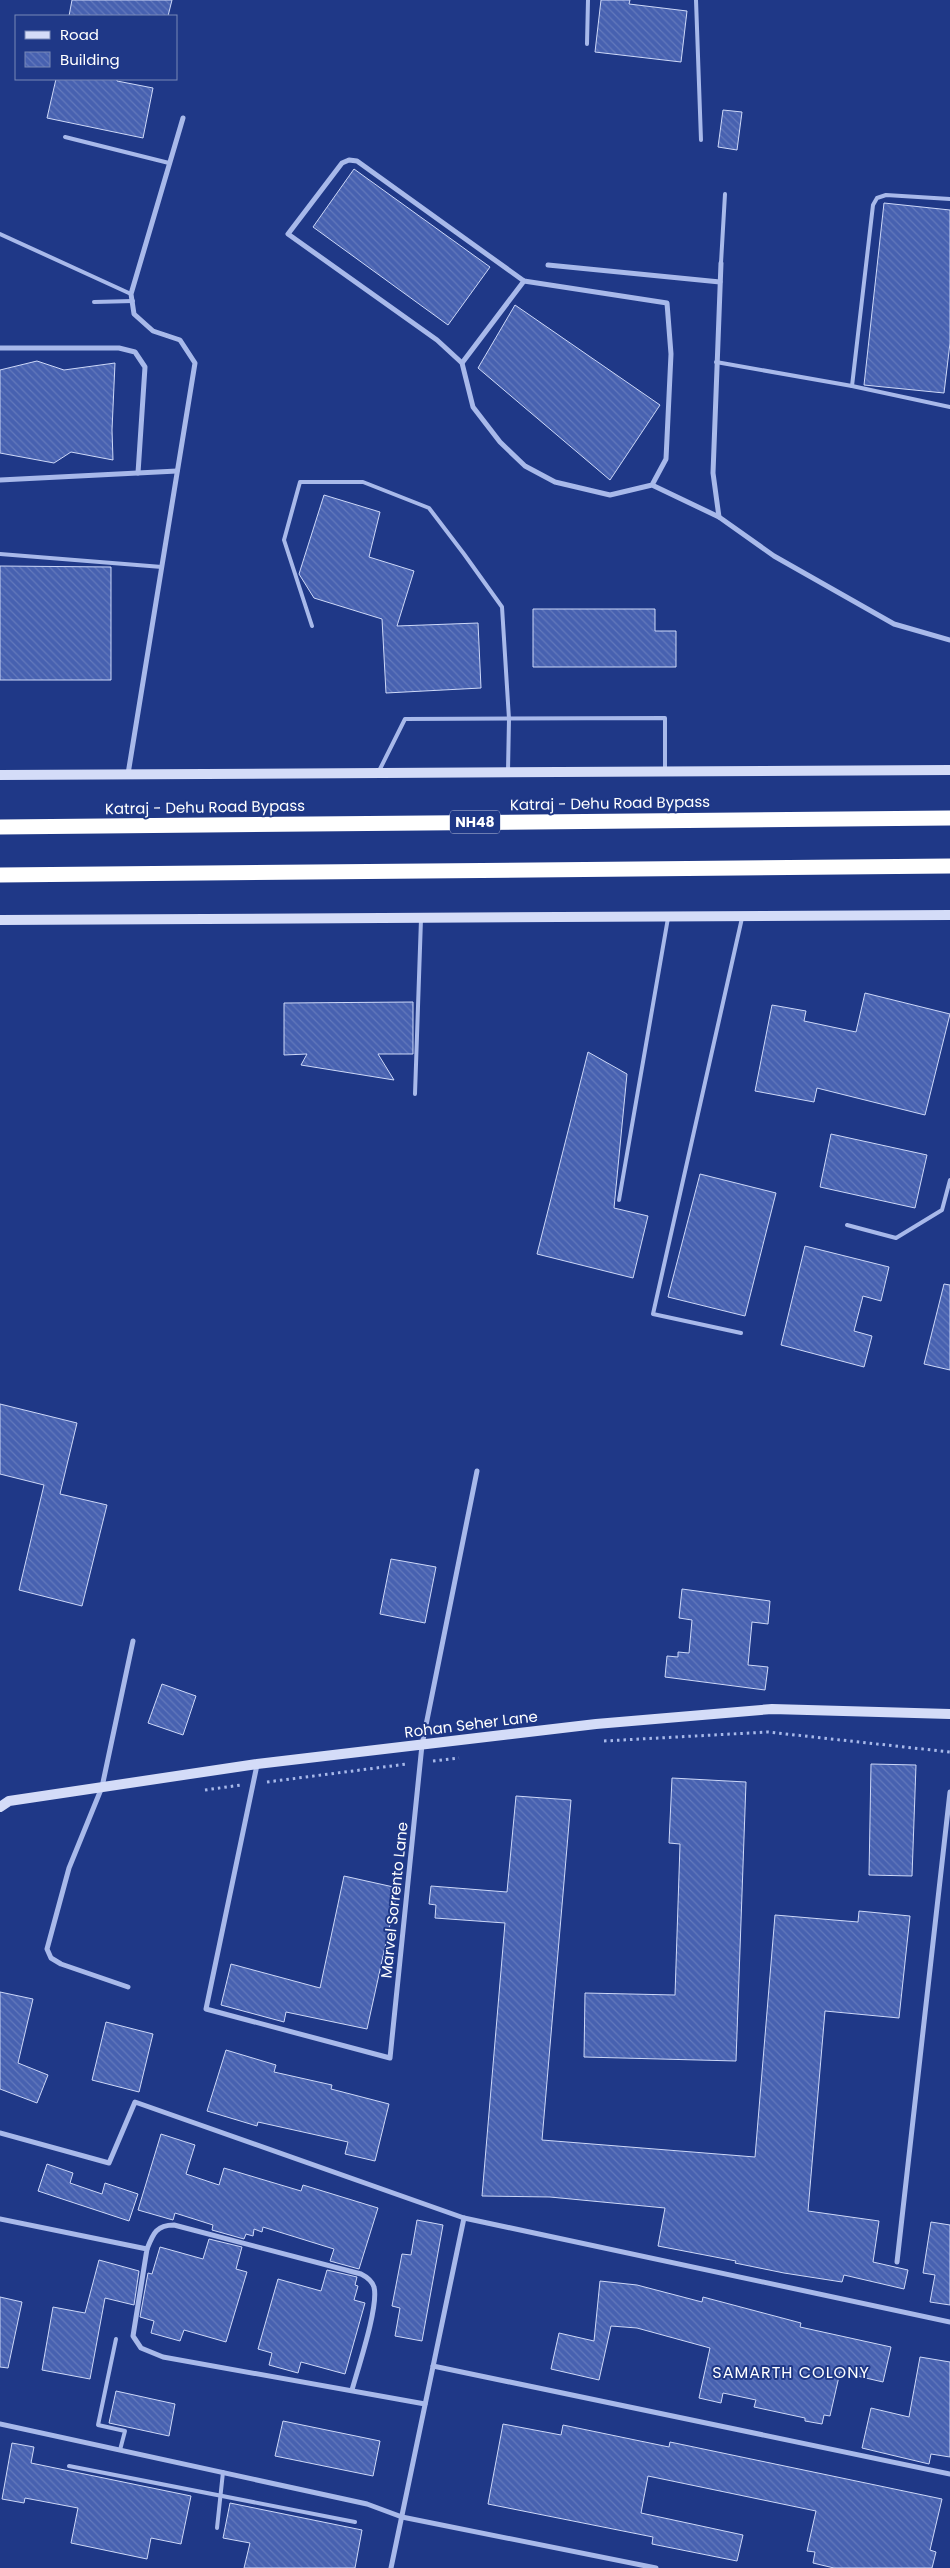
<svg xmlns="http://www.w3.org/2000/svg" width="950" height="2568" viewBox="0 0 950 2568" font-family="Poppins,sans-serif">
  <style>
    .building { fill: url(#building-back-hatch); stroke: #cdd8f8 }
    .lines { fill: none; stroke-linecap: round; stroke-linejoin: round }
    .path { stroke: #a8b9ea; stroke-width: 3; stroke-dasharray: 2.5 4; stroke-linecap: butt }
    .lane { stroke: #a8b9ea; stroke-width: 4 }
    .street { stroke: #a8b9ea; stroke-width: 5 }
    .secondary { stroke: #d4dcf8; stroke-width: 10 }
    .highway { stroke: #fff; stroke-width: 15 }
    .labels { text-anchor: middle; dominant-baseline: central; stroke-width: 4; stroke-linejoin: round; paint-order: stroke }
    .shield { fill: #1f3887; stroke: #bcc3db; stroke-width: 1 }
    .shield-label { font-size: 14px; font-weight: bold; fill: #fff }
    .street-label { font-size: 15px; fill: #fff; stroke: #1f3887 }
    .neighbourhood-label { font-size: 16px; letter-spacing: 1px; fill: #fff; stroke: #1f3887 }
  </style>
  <defs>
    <pattern id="building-back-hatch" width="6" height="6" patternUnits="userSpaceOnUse" patternTransform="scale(1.25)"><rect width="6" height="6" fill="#4761b0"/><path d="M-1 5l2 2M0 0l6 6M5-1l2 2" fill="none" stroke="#6379bc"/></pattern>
  </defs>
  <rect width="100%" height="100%" fill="#1f3887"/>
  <g class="building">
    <path d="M 72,0 L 172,0 L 168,16 L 69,16 Z"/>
    <path d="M 601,0 L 630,0 L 629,4 L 687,11 L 681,62 L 595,52 Z"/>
    <path d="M 56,79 L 117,79 L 117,81 L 153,88 L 143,138 L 47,118 Z"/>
    <path d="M 723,110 L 742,112 L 737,150 L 718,147 Z"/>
    <path d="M 354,169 L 490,267 L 448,325 L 313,227 Z"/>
    <path d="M 884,203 L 950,210 L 950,343 L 944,393 L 864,385 Z"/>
    <path d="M 515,305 L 660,405 L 610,480 L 478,368 Z"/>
    <path d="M 37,361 L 64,370 L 115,363 L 112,430 L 113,460 L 71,452 L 54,463 L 0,453 L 0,370 Z"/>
    <path d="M 324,495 L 380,512 L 369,557 L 414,571 L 397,626 L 478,623 L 481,688 L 386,693 L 382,619 L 314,598 L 299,574 Z"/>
    <path d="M 0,566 L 111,567 L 111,680 L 0,680 Z"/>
    <path d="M 533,609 L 655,609 L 655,631 L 676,631 L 676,667 L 533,667 Z"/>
    <path d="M 865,993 L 950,1014 L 925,1115 L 817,1088 L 814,1102 L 755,1091 L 772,1005 L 806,1011 L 804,1021 L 856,1032 Z"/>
    <path d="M 413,1002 L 413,1054 L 378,1054 L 394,1080 L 301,1065 L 307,1054 L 284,1055 L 284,1003 Z"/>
    <path d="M 588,1052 L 627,1074 L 614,1208 L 648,1216 L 633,1278 L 537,1254 Z"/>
    <path d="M 831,1134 L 927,1155 L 915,1208 L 820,1187 Z"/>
    <path d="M 700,1174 L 776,1193 L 745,1316 L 668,1297 Z"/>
    <path d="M 805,1246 L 889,1267 L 881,1301 L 863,1296 L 854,1331 L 872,1336 L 864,1367 L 781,1345 Z"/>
    <path d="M 944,1284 L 950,1285 L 950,1370 L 924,1364 Z"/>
    <path d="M 0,1404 L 77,1423 L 60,1494 L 107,1505 L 82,1606 L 19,1590 L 44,1485 L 0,1474 Z"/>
    <path d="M 391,1559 L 436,1567 L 425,1623 L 380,1614 Z"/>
    <path d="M 682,1589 L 770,1601 L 768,1624 L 752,1622 L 748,1665 L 768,1667 L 765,1690 L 665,1677 L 667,1656 L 678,1657 L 678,1652 L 689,1653 L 692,1620 L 679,1618 Z"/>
    <path d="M 162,1684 L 196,1696 L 183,1735 L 148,1723 Z"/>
    <path d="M 871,1764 L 916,1765 L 912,1876 L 869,1875 Z"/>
    <path d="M 672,1778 L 746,1782 L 736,2061 L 584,2057 L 585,1993 L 675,1995 L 680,1844 L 669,1843 Z"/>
    <path d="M 516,1796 L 571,1800 L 542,2140 L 755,2157 L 775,1915 L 858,1922 L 859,1911 L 910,1916 L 899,2018 L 825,2011 L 808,2211 L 879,2221 L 873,2262 L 908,2270 L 904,2289 L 844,2275 L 842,2282 L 784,2273 L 735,2263 L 736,2261 L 658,2246 L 665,2208 L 550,2197 L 482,2196 L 505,1923 L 435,1918 L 436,1905 L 429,1904 L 431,1886 L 507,1892 Z"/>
    <path d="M 344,1876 L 398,1888 L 367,2029 L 286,2012 L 284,2022 L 221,2005 L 231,1964 L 320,1988 Z"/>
    <path d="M 0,1992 L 33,1999 L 18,2063 L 48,2075 L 37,2103 L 0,2089 Z"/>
    <path d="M 106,2022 L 153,2034 L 139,2092 L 92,2080 Z"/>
    <path d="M 226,2050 L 276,2065 L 274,2072 L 332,2085 L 331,2089 L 389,2104 L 375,2161 L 345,2154 L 348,2142 L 258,2122 L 257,2126 L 207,2111 Z"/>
    <path d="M 161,2134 L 195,2145 L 186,2174 L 219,2185 L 224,2168 L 301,2191 L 303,2185 L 378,2208 L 359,2269 L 330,2261 L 334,2249 L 263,2227 L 262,2232 L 254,2229 L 253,2236 L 246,2234 L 244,2239 L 212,2230 L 213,2225 L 175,2213 L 173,2220 L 138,2210 Z"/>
    <path d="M 47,2164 L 73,2173 L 70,2183 L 102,2194 L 105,2183 L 138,2194 L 129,2221 L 38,2191 Z"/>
    <path d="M 417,2220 L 443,2225 L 422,2341 L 395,2336 L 400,2308 L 392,2306 L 402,2254 L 411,2255 Z"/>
    <path d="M 931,2222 L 950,2225 L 950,2305 L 930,2302 L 935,2275 L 923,2273 Z"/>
    <path d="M 209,2239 L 242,2247 L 236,2269 L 247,2272 L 226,2342 L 184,2330 L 180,2341 L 151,2333 L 154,2321 L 140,2317 L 148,2273 L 152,2274 L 160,2247 L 203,2259 Z"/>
    <path d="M 99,2260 L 139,2271 L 134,2305 L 105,2298 L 90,2379 L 42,2370 L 53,2307 L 85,2313 Z"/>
    <path d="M 327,2270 L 357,2277 L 355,2285 L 358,2286 L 354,2300 L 365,2303 L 345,2374 L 301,2362 L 298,2373 L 269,2365 L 272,2353 L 258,2349 L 278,2279 L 321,2291 Z"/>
    <path d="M 600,2281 L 637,2285 L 702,2302 L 703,2297 L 801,2323 L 800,2327 L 891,2347 L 883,2382 L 840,2372 L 830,2416 L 824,2415 L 822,2424 L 805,2421 L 805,2418 L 754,2407 L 756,2400 L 723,2393 L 721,2403 L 699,2398 L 710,2348 L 637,2328 L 611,2326 L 599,2380 L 551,2369 L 559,2333 L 594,2341 Z"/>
    <path d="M 0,2297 L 22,2302 L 8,2368 L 0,2367 Z"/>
    <path d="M 920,2357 L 950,2362 L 950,2457 L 931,2454 L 929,2464 L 862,2448 L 871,2408 L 909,2417 Z"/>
    <path d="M 116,2391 L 175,2404 L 169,2436 L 109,2423 Z"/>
    <path d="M 283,2421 L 380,2441 L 373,2476 L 275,2456 Z"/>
    <path d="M 503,2424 L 561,2435 L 563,2425 L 669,2447 L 670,2442 L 942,2499 L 930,2550 L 936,2552 L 932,2568 L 834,2568 L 813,2563 L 815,2552 L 807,2551 L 816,2511 L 648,2476 L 641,2513 L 743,2535 L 737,2561 L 652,2544 L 653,2537 L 488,2504 Z"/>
    <path d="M 12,2443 L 34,2447 L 31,2463 L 191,2496 L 181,2544 L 151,2538 L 147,2559 L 71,2543 L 78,2508 L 25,2498 L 24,2503 L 2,2499 Z"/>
    <path d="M 230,2503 L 362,2530 L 355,2568 L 244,2568 L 250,2543 L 223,2538 Z"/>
  </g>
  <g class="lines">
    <g class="path">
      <path d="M 604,1741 L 768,1732 L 950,1752"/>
      <path d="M 433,1761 L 459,1758"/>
      <path d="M 267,1782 L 407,1764"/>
      <path d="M 205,1790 L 241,1785"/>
    </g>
    <g class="lane">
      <path d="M 696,0 L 701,140"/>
      <path d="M 587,44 L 588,0"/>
      <path d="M 65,137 L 169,163"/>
      <path d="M 0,234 L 131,294"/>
      <path d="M 721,263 L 725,194"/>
      <path d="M 94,302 L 133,301"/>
      <path d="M 716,362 L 852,386 L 950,407"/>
      <path d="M 852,386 L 873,205 L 877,198 L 886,195 L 950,199"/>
      <path d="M 0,554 L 162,567"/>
      <path d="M 312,626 L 284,540 L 300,482 L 363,482 L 429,508 L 464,554 L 502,607 L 509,719 L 508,771"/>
      <path d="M 379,771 L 405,719 L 665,718 L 665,771"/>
      <path d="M 415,1094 L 421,919"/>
      <path d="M 619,1200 L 668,918"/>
      <path d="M 847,1225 L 896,1238 L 942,1210 L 950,1180"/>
      <path d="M 741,1333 L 653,1314 L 742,918"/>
      <path d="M 116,2339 L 98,2425 L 125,2431 L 120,2450"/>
      <path d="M 69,2466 L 355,2522"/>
      <path d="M 217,2528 L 223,2472"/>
    </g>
    <g class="street">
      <path d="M 721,263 L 713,473 L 719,517 L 774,556 L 894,624 L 950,640"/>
      <path d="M 548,265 L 720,282"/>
      <path d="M 0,348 L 119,348 L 135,352 L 145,367 L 138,473"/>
      <path d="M 462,363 L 524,281"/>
      <path d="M 0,480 L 177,471"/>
      <path d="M 652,485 L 666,459 L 671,354 L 667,303 L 524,281 L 357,161 L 349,160 L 342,163 L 288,234 L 437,340 L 462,363 L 473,407 L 500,442 L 525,466 L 555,482 L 610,495 L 652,485 L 719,517"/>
      <path d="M 128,774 L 195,363 L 180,340 L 153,331 L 134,314 L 131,294 L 183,118"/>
      <path d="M 257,1765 L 206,2009 L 390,2058 L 422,1745 L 477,1471"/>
      <path d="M 128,1987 L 61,1964 L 51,1958 L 47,1949 L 69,1868 L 102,1787 L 133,1641"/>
      <path d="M 0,2133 L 109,2163 L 135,2102 L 464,2218 L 950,2322"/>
      <path d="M 0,2219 L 147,2249 L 133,2336 L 141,2348 L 163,2357 L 425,2404"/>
      <path d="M 147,2249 C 153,2234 156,2225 174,2225 L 361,2274 C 367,2277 372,2281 374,2287 C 379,2306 358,2368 352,2390"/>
      <path d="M 897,2262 L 950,1792"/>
      <path d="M 433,2366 L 950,2474"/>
      <path d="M 0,2424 L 367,2504 L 402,2517 L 656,2568"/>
      <path d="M 391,2568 L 464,2218"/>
    </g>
    <g class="secondary">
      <path d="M 0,775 L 950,770"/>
      <path d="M 0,920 L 950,915"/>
      <path d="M 0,1807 L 9,1801 L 257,1764 L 596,1724 L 772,1709 L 950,1714"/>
    </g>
    <g class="highway">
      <path d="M 0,827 L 950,818"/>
      <path d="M 0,875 L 950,866"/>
    </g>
  </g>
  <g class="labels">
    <rect class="shield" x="450" y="810.5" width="50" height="23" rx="4"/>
    <g class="shield-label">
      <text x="475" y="822">NH48</text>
    </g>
    <g class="street-label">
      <text transform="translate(610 803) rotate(-1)">Katraj - Dehu Road Bypass</text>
      <text transform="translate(205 807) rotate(-1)">Katraj - Dehu Road Bypass</text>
      <text transform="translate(471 1724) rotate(-7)">Rohan Seher Lane</text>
      <text transform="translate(394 1900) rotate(-84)">Marvel Sorrento Lane</text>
    </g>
    <g class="neighbourhood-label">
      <text x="791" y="2372">SAMARTH COLONY</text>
    </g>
  </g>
  <rect x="15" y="15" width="162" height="65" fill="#1f3887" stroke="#7988b7"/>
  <rect x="25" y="31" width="25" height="8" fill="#d4dcf8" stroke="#7988b7"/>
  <text x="60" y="40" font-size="15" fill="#ffffff">Road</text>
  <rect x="25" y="52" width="25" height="15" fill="url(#building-back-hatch)" stroke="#7988b7"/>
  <text x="60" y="65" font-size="15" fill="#ffffff">Building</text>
</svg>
